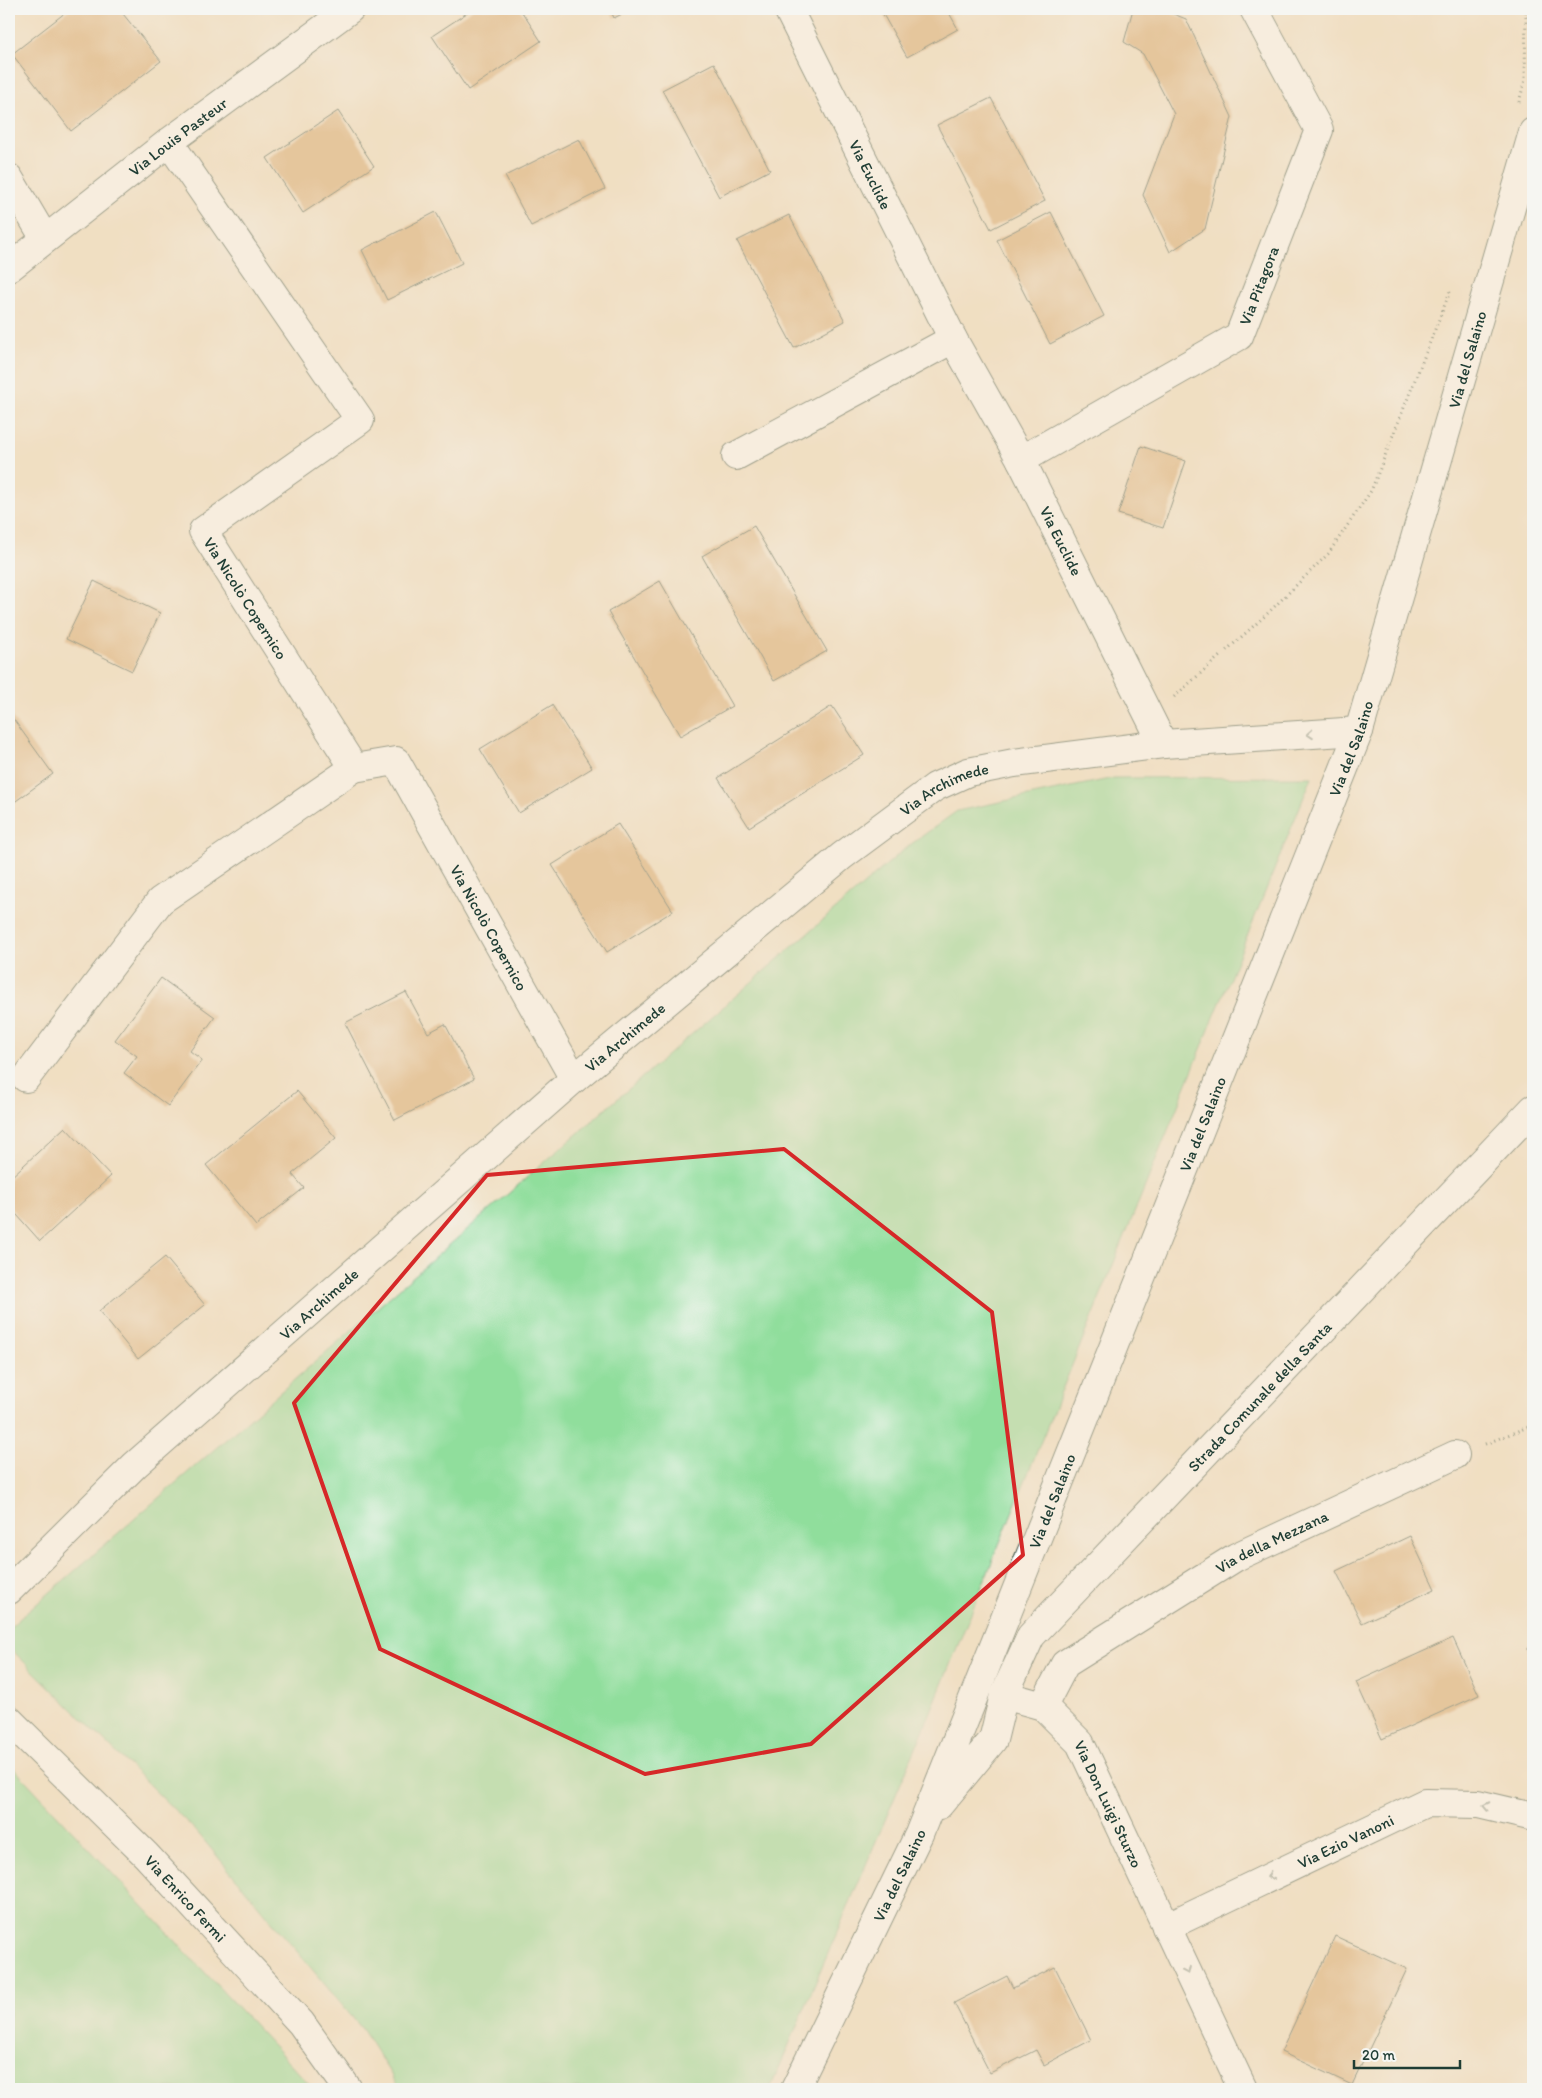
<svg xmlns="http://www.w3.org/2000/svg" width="1542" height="2098" viewBox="0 0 1542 2098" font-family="Itim,sans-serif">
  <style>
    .green { fill: #90de9c; stroke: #588e68 }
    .building { fill: #d8a96e }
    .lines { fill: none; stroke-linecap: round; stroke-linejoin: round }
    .minor-casing { stroke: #3e5549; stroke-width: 30 }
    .tertiary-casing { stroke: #3e5549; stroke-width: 30 }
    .path { stroke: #3e5549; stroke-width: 3; stroke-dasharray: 1 4; stroke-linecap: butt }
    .minor { stroke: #fff; stroke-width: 28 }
    .tertiary { stroke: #fff; stroke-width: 28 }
    .oneway { stroke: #8f9e9a }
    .marked { fill: none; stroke: #d62828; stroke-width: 4; stroke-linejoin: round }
    .labels { text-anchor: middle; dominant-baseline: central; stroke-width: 4; stroke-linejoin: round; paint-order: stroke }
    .street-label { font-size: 16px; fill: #1f3d34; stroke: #f6f6f2 }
  </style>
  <rect width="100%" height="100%" fill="#f6f6f2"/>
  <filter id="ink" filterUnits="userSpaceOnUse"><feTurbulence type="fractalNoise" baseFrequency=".02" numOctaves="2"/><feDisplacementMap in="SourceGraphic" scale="10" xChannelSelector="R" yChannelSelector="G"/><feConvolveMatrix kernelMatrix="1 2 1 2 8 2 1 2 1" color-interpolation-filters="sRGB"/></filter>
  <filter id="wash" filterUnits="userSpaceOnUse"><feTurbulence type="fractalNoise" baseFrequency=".0096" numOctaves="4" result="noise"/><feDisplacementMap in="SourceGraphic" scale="20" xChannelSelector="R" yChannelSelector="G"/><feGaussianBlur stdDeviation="1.12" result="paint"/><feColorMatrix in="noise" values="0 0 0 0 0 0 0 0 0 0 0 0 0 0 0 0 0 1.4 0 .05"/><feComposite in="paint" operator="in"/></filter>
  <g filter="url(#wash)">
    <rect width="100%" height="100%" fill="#f0dfc2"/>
    <g class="green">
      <path d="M 1312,777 L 918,1743 L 770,2089 L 400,2089 L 363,2030 L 197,1832 L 9,1647 L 9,1628 L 907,847 L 957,811 L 1114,778 Z"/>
      <path d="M 9,1763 L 314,2089 L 9,2089 Z"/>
    </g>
    <g id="blocks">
      <g class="building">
        <path d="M 70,9 L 119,9 L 161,61 L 71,131 L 12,54 Z"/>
        <path d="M 473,9 L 520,9 L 541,41 L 468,90 L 432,36 Z"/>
        <path d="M 610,9 L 632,9 L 614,18 Z"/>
        <path d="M 880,9 L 947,9 L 958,29 L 907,57 Z"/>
        <path d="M 1133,9 L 1161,9 L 1186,19 L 1232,117 L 1205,229 L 1170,252 L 1143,195 L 1174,114 L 1143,54 L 1124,42 Z"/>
        <path d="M 714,63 L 770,170 L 719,197 L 662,90 Z"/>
        <path d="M 991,98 L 1045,201 L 991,229 L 937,125 Z"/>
        <path d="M 338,111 L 374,166 L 303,213 L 267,158 Z"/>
        <path d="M 579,139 L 605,189 L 531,226 L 505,176 Z"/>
        <path d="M 436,212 L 462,263 L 387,300 L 362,250 Z"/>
        <path d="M 1051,212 L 1104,316 L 1050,344 L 997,240 Z"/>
        <path d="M 789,215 L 845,321 L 794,348 L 737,241 Z"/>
        <path d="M 1141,446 L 1186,461 L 1163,528 L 1118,514 Z"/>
        <path d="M 754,526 L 827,651 L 774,681 L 702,556 Z"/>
        <path d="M 94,581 L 160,613 L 132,671 L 66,639 Z"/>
        <path d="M 660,581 L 732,706 L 680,736 L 608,612 Z"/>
        <path d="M 552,705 L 592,768 L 519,813 L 480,749 Z"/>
        <path d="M 832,706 L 864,755 L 749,827 L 718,778 Z"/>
        <path d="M 9,713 L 53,774 L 9,806 Z"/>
        <path d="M 618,824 L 673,911 L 607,952 L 552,865 Z"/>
        <path d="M 161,978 L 215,1017 L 190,1051 L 202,1060 L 168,1106 L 124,1073 L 137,1056 L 115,1040 Z"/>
        <path d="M 406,992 L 428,1033 L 445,1024 L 474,1079 L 395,1120 L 345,1023 Z"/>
        <path d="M 297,1091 L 336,1138 L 292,1174 L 304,1188 L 256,1226 L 206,1165 Z"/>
        <path d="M 65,1127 L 111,1176 L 40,1241 L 9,1206 L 9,1179 Z"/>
        <path d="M 165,1257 L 205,1305 L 138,1359 L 99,1311 Z"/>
        <path d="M 1410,1536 L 1435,1589 L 1362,1623 L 1336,1571 Z"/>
        <path d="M 1453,1638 L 1479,1695 L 1382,1739 L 1356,1682 Z"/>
        <path d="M 1533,1647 L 1533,1676 L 1532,1676 L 1528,1648 Z"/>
        <path d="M 1335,1936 L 1407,1969 L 1352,2085 L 1281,2052 Z"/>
        <path d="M 1055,1967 L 1091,2040 L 1044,2065 L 1036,2050 L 990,2073 L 954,2003 L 1007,1976 L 1013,1988 Z"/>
      </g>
    </g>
  </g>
  <g filter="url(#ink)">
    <use href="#blocks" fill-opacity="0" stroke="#3e5549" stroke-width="1"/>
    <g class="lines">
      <g class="minor-casing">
        <g id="minor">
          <path id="s1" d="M 788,9 L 953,339 L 1021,460 L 1163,744"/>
          <path id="s2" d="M 169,142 L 360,420 L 203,531 L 354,768 L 396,761 L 574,1079"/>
          <path d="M 9,178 L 45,239"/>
          <path id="s3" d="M 9,268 L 169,142 L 350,9"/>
          <path d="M 736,456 L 953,339"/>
          <path id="s4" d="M 1021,460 L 1239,336 L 1319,130 L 1254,9"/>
          <path d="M 26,1078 L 160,901 L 354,768"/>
          <path id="s5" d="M 9,1590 L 135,1465 L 574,1079 L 842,856 L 935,787 L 968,772 L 1014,763 L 1163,744 L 1359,731"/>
          <path id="s6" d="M 1004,1695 L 1031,1636 L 1533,1109"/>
          <path id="s7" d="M 1043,1706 L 1065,1664 L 1236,1557 L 1455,1455"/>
          <path id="s8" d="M 939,1805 L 993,1740 L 1004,1695 L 1043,1706 L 1080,1743 L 1243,2089"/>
          <path id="s9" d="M 1166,1927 L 1425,1803 L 1478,1804 L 1533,1817"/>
          <path id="s10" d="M 795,2089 L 919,1834 L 1359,731 L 1533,132"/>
        </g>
      </g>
      <g class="tertiary-casing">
        <g id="tertiary">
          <path id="s11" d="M 9,1720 L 146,1855 L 301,2023 L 348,2089"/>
        </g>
      </g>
      <g class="path">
        <path d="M 1519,102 L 1525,80 L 1526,9"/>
        <path d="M 1174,697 L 1266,615 L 1328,554 L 1371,491 L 1451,289"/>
        <path d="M 1485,1444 L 1533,1425"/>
      </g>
      <use href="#minor" class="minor"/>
      <use href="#tertiary" class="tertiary"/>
    </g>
    <defs><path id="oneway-chevron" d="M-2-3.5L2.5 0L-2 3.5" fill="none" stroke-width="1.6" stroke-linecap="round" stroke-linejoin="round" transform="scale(1.25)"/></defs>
    <g class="oneway">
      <use href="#oneway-chevron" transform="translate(1310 734) rotate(176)"/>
      <use href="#oneway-chevron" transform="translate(1486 1806) rotate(-168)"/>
      <use href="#oneway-chevron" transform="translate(1270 1876) rotate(155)"/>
      <use href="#oneway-chevron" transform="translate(1187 1971) rotate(65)"/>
    </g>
  </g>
  <path d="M0 0H1542V2098H0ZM 784,1149 L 992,1312 L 1023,1555 L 811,1744 L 645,1774 L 380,1649 L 294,1403 L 487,1175 Z" fill="#f0dfc2" fill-opacity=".55" fill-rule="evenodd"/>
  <path class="marked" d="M 784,1149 L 992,1312 L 1023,1555 L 811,1744 L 645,1774 L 380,1649 L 294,1403 L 487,1175 Z"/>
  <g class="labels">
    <g class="street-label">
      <text stroke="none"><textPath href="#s3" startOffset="214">Via Louis Pasteur</textPath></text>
      <text stroke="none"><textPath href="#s1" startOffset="185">Via Euclide</textPath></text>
      <text stroke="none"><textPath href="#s4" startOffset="305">Via Pitagora</textPath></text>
      <text stroke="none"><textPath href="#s10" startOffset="1858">Via del Salaino</textPath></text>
      <text stroke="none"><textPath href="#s1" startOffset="598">Via Euclide</textPath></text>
      <text stroke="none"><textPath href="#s2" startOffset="609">Via Nicolò Copernico</textPath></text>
      <text stroke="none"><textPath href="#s10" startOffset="1452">Via del Salaino</textPath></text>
      <text stroke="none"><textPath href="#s5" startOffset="1234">Via Archimede</textPath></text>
      <text stroke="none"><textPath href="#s2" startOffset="1044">Via Nicolò Copernico</textPath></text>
      <text stroke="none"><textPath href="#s5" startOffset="828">Via Archimede</textPath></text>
      <text stroke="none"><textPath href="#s10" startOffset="1048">Via del Salaino</textPath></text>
      <text stroke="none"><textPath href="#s5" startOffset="422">Via Archimede</textPath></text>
      <text stroke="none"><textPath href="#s6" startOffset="396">Strada Comunale della Santa</textPath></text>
      <text stroke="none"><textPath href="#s10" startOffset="642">Via del Salaino</textPath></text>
      <text stroke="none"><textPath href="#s7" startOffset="288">Via della Mezzana</textPath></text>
      <text stroke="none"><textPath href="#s8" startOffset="291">Via Don Luigi Sturzo</textPath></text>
      <text stroke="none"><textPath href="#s9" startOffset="199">Via Ezio Vanoni</textPath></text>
      <text stroke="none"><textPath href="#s10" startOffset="238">Via del Salaino</textPath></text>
      <text stroke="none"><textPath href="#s11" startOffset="251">Via Enrico Fermi</textPath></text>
    </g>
  </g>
  <rect width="1542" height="2098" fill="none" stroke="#f6f6f2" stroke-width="30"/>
  <path d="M1354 2060v8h106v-8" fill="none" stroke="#1f3d34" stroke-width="2.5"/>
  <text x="1362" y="2060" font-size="15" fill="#1f3d34" stroke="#f6f6f2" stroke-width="4" paint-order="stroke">20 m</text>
</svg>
